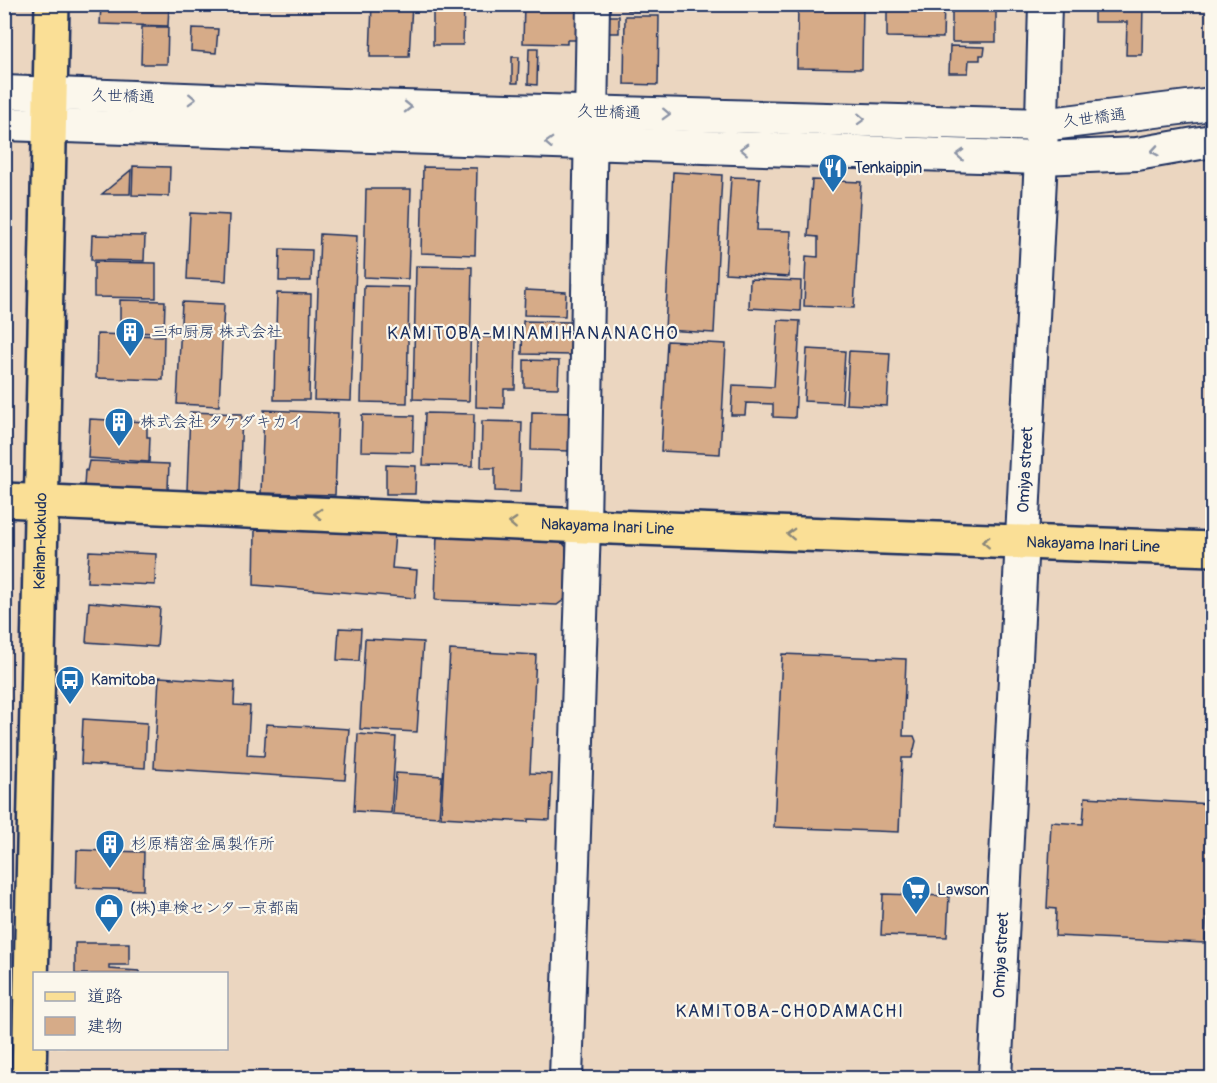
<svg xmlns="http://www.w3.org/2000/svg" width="1217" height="1083" viewBox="0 0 1217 1083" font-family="Pangolin,'Klee One',sans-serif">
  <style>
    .built { fill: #ebd6c0; fill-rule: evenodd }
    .building { fill: #d6ab88; stroke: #1b2f5e; stroke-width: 1.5 }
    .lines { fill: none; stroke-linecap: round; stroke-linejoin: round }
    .minor-casing { stroke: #1b2f5e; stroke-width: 36 }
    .major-casing { stroke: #1b2f5e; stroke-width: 38 }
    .highway-casing { stroke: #1b2f5e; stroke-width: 38 }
    .minor { stroke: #fbf7ec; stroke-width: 32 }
    .major { stroke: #fadf96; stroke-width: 33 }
    .highway { stroke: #fadf96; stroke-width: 33 }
    .oneway { stroke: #8b93a5 }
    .oneway2 { stroke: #8a877a }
    .labels { text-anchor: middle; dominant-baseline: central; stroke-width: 4.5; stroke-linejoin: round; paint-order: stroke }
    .street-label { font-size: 16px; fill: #1b2f5e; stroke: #fbf7ec }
    .poi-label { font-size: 16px; fill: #1b2f5e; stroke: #fbf7ec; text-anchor: start }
    .neighbourhood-label { font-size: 18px; letter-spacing: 1.5px; fill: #1b2f5e; stroke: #fbf7ec }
  </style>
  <rect width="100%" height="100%" fill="#f4e8d8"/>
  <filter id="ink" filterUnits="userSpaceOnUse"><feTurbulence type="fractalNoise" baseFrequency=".0167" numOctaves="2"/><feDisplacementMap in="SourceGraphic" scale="12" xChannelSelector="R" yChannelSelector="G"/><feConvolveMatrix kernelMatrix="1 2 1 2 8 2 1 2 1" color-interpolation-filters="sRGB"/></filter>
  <g filter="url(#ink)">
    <path class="built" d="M 5,5 L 1212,5 L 1212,1078 L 5,1078 ZM 34,974 L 226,974 L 226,1048 L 34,1048 Z"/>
    <g class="building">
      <path d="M 101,4 L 169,5 L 168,26 L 100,24 Z"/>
      <path d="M 372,4 L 412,4 L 409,57 L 370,57 Z"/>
      <path d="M 433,4 L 464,4 L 463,45 L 433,45 Z"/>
      <path d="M 524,4 L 567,4 L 567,8 L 577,8 L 577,40 L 567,40 L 567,44 L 523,43 Z"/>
      <path d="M 627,4 L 654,4 L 654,11 L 627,10 Z"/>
      <path d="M 798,4 L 863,4 L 862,69 L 797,68 Z"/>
      <path d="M 887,4 L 944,4 L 943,38 L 887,37 Z"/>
      <rect x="952" y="4" width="44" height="38"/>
      <path d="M 1094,4 L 1143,4 L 1142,55 L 1126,55 L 1127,22 L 1094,22 Z"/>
      <rect x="608" y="16" width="11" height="17"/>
      <path d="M 625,16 L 659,16 L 658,85 L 624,84 Z"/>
      <path d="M 142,27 L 168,27 L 167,64 L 141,64 Z"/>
      <path d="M 192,28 L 218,29 L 216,53 L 191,51 Z"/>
      <path d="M 950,46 L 985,47 L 984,55 L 980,55 L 980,60 L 969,60 L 968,73 L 949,73 Z"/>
      <path d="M 529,48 L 538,48 L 537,85 L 528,84 Z"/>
      <path d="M 512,57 L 519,57 L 518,83 L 512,83 Z"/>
      <path d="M 133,166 L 170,167 L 169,196 L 132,195 Z"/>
      <path d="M 423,167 L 477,168 L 475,255 L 421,253 Z"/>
      <path d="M 131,170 L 130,194 L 102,194 Z"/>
      <path d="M 673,172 L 722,175 L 714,333 L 665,330 Z"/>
      <path d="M 731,177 L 760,178 L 757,230 L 791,231 L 789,277 L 725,273 Z"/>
      <path d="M 812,180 L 861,182 L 854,308 L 804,306 L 806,256 L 818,257 L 818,237 L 808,236 Z"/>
      <path d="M 366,189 L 411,189 L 408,279 L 364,277 Z"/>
      <path d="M 190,213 L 229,215 L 226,281 L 187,279 Z"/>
      <path d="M 320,234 L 357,236 L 351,401 L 314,400 Z"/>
      <path d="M 92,235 L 145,236 L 144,261 L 91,260 Z"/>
      <path d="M 280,249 L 312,250 L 311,281 L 279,281 Z"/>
      <path d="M 94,262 L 156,263 L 156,298 L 94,297 Z"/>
      <path d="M 416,266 L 472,267 L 469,401 L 413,399 Z"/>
      <path d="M 750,279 L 801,281 L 800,311 L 749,308 Z"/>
      <path d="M 364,286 L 409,287 L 407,403 L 361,402 Z"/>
      <path d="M 525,290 L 566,292 L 565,316 L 524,315 Z"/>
      <path d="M 277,293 L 311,294 L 309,400 L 274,400 Z"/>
      <path d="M 120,300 L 165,301 L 164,333 L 120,332 Z"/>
      <path d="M 182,302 L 224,304 L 219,406 L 177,404 Z"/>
      <path d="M 778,320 L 800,321 L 795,418 L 773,417 L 773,404 L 746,403 L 745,415 L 731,415 L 733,385 L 774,387 Z"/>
      <path d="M 523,321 L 572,322 L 571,355 L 522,354 Z"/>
      <path d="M 97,334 L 164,336 L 163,380 L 96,378 Z"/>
      <path d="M 477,337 L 516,338 L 515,389 L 504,389 L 504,408 L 476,407 Z"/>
      <path d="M 667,341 L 726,344 L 720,454 L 661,451 Z"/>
      <path d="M 807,349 L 845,351 L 842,403 L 804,401 Z"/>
      <path d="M 849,351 L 890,353 L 887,406 L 846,404 Z"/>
      <path d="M 524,360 L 559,361 L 558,388 L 524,387 Z"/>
      <path d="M 264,410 L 338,413 L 335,495 L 261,493 Z"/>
      <path d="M 190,412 L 242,414 L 239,492 L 187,490 Z"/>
      <path d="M 532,412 L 573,413 L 572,451 L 531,450 Z"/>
      <path d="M 425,413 L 474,414 L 473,466 L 423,465 Z"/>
      <path d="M 362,415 L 414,416 L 413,452 L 361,451 Z"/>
      <path d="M 90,419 L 147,422 L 147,437 L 150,437 L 149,462 L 88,458 Z"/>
      <path d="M 482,421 L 522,422 L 520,492 L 495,491 L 495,468 L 481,468 Z"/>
      <path d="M 89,461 L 169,464 L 168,489 L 166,492 L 104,490 L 101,487 L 84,486 L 85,470 L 87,471 Z"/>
      <path d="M 386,465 L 416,466 L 415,494 L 386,494 Z"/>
      <path d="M 255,530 L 395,534 L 392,568 L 417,570 L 415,598 L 254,585 Z"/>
      <path d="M 437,533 L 559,538 L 566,547 L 565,599 L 557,605 L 435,600 Z"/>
      <path d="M 89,551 L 156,554 L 155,585 L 87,582 Z"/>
      <path d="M 89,602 L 160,608 L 157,647 L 86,642 Z"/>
      <path d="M 339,628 L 361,629 L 359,661 L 337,660 Z"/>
      <path d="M 365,639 L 423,642 L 417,732 L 360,729 Z"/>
      <path d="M 450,650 L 536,655 L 530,773 L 552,774 L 550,820 L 528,819 L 528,822 L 441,817 Z"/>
      <path d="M 782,654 L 906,659 L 903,736 L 914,736 L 916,741 L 912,758 L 902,758 L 899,832 L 774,827 Z"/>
      <path d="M 159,677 L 235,682 L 234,705 L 250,706 L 247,755 L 264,756 L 266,724 L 349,729 L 345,780 L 154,768 Z"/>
      <path d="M 83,719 L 147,723 L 145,768 L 81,764 Z"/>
      <path d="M 358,734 L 396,737 L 391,813 L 354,811 Z"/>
      <path d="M 396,773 L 442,776 L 439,817 L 393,814 Z"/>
      <path d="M 1085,797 L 1212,804 L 1205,943 L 1055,936 L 1056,909 L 1047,908 L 1051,822 L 1083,824 Z"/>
      <path d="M 77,850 L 144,852 L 143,890 L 76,888 Z"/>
      <path d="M 883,894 L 949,896 L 947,937 L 881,935 Z"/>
      <path d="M 75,943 L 129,943 L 129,965 L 109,965 L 109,969 L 139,971 L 139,974 L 75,974 Z"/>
    </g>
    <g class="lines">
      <g class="minor-casing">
        <g id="minor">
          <path d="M 4,92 L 369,106 L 1042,125 L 1212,104"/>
          <path d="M 4,124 L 1041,158 L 1137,154 L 1212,141"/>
          <path d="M 566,1078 L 584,526 L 593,4"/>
          <path id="s1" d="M 995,1078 L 1041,158 L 1045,4"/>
        </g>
      </g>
      <g class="major-casing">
        <g id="major">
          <path id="s2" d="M 4,500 L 584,526 L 1212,549"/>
        </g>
      </g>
      <g class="highway-casing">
        <g id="highway">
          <path id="s3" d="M 29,1078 L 52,4"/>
        </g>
      </g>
      <use href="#minor" class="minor"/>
      <use href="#major" class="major"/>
      <use href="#highway" class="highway"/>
    </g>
    <defs><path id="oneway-chevron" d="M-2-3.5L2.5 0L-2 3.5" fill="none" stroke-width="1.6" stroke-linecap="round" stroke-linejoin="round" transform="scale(1.5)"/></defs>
    <g class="oneway">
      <use href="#oneway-chevron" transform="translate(192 99) rotate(2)"/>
      <use href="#oneway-chevron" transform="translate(408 107) rotate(1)"/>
      <use href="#oneway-chevron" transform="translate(666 114) rotate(2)"/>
      <use href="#oneway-chevron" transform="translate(861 119) rotate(2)"/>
      <use href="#oneway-chevron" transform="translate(549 143) rotate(-178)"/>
      <use href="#oneway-chevron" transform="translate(744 149) rotate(-178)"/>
      <use href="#oneway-chevron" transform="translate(1155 151) rotate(171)"/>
      <use href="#oneway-chevron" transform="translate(960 155) rotate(-178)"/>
    </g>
    <g class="oneway2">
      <use href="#oneway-chevron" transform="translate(318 514) rotate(-177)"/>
      <use href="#oneway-chevron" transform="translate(513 523) rotate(-177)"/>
      <use href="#oneway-chevron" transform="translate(791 534) rotate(-178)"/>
      <use href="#oneway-chevron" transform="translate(986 542) rotate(-178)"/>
    </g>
  </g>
  <defs>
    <g id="restaurant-pin" transform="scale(1.5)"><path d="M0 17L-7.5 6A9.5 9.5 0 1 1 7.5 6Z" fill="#1f6fb2" stroke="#fbf7ec"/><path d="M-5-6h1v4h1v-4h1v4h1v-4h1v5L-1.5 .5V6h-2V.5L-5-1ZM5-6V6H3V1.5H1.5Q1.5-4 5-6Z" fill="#fff"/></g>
    <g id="building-pin" transform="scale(1.5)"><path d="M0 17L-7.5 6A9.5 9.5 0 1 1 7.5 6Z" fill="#1f6fb2" stroke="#fbf7ec"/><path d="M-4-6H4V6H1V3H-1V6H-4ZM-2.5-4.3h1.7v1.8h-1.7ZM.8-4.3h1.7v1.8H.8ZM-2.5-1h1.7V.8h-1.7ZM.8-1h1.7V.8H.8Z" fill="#fff"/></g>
    <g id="bus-pin" transform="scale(1.5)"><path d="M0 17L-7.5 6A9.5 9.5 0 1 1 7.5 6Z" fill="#1f6fb2" stroke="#fbf7ec"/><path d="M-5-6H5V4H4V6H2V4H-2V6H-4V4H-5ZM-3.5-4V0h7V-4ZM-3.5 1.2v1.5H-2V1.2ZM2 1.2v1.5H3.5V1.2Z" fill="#fff"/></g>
    <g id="supermarket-pin" transform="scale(1.5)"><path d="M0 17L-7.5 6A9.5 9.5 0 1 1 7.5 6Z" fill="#1f6fb2" stroke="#fbf7ec"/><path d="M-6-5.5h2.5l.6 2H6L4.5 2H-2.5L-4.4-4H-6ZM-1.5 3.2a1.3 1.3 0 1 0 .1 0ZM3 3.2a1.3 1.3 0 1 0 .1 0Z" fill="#fff"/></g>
    <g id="shop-pin" transform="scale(1.5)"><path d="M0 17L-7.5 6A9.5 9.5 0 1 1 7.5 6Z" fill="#1f6fb2" stroke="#fbf7ec"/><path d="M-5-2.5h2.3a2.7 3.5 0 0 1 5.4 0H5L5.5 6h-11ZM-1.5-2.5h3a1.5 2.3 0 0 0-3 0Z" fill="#fff"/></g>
  </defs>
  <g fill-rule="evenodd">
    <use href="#restaurant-pin" x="833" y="168"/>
    <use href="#building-pin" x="130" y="332"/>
    <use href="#building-pin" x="119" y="422"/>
    <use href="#bus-pin" x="70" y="680"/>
    <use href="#building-pin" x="110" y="844"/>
    <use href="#supermarket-pin" x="916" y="890"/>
    <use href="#shop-pin" x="109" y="908"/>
  </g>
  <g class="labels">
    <g class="street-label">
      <text transform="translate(123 96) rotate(2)">久世橋通</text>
      <text transform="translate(609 112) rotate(2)">久世橋通</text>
      <text transform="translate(1094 118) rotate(-7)">久世橋通</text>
      <text stroke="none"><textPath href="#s1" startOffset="609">Omiya street</textPath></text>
      <text stroke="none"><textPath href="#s2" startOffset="604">Nakayama Inari Line</textPath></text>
      <text stroke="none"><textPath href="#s3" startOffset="537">Keihan-kokudo</textPath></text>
      <text stroke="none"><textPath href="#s2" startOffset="1090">Nakayama Inari Line</textPath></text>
      <text stroke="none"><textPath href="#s1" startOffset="123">Omiya street</textPath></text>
    </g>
    <g class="poi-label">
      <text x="854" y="168">Tenkaippin</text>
      <text x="151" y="332">三和厨房 株式会社</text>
      <text x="140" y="422">株式会社 タケダキカイ</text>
      <text x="91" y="680">Kamitoba</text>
      <text x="131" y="844">杉原精密金属製作所</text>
      <text x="937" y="890">Lawson</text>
      <text x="130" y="908">(株)車検センター京都南</text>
    </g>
    <g class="neighbourhood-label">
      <text x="533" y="333">KAMITOBA-MINAMIHANANACHO</text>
      <text x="790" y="1011">KAMITOBA-CHODAMACHI</text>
    </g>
  </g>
  <rect width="1217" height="1083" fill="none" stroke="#fbf7ec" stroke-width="24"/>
  <rect x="12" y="12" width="1193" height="1059" fill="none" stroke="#1b2f5e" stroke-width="2" filter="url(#ink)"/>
  <rect x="33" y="972" width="195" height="78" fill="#fbf7ec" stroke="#a1a7b3" stroke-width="1.5"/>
  <rect x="45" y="992" width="30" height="9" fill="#fadf96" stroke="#a1a7b3" stroke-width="1.5"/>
  <text x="87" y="1002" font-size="18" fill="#1b2f5e">道路</text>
  <rect x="45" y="1017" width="30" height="18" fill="#d6ab88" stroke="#a1a7b3" stroke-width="1.5"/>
  <text x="87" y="1032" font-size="18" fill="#1b2f5e">建物</text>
</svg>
